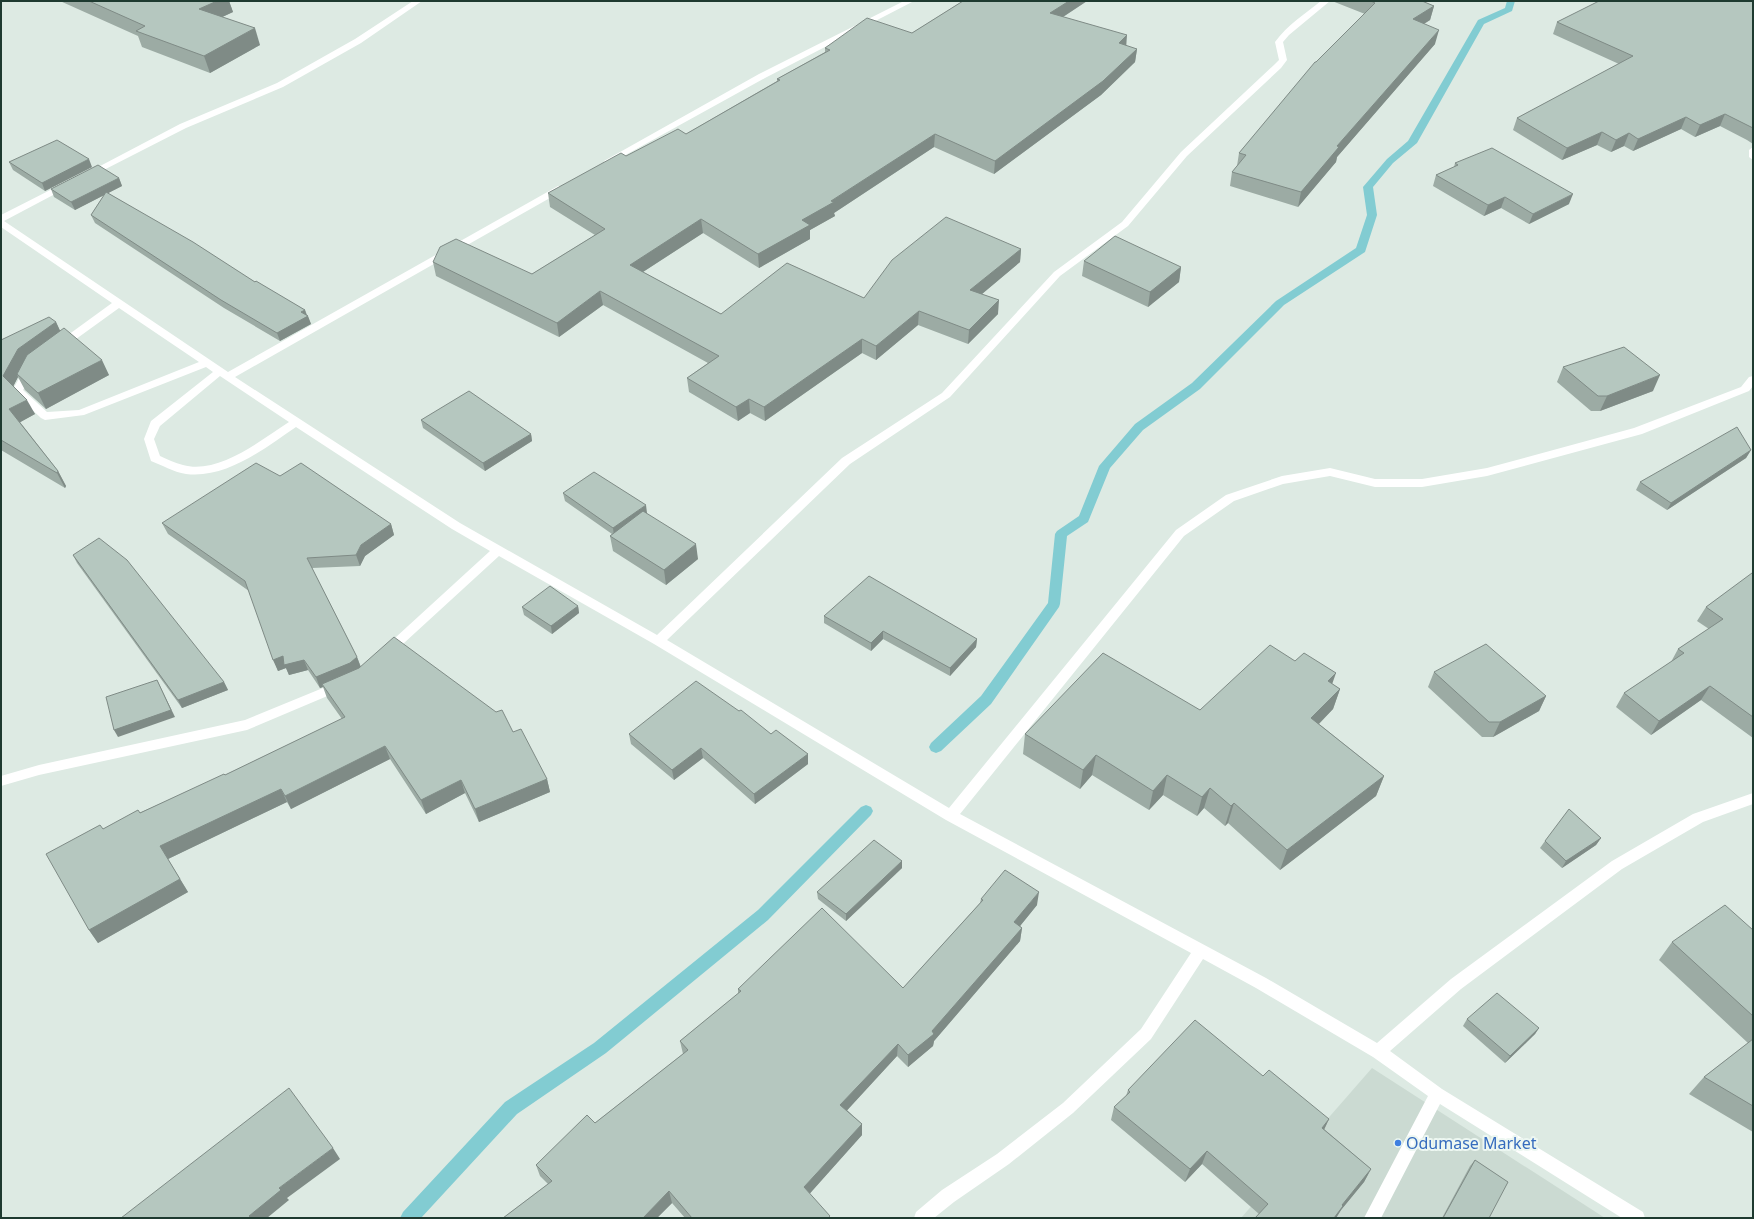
<svg xmlns="http://www.w3.org/2000/svg" width="1754" height="1219" viewBox="0 0 1754 1219" font-family="'Noto Sans',sans-serif">
  <style>
    .built { fill: #cbdad2 }
    .lines { fill: none; stroke-linecap: round; stroke-linejoin: round }
    .stream { fill: #82ccd2; fill-rule: evenodd }
    .minor { fill: #fff; fill-rule: evenodd }
    .wall { fill: #9caba4 }
    .shaded-wall { fill: #7f8b86 }
    .building { fill: #b5c7bf; stroke: #7f8b86 }
    .shop-dot { fill: #3f7fe0; stroke: #edf7f1; stroke-width: 1.5 }
    .labels { text-anchor: middle; dominant-baseline: central; stroke-width: 4; stroke-linejoin: round; paint-order: stroke }
    .near-shop-label { font-size: 16px; fill: #366cbe; stroke: #edf7f1; text-anchor: start }
  </style>
  <rect width="100%" height="100%" fill="#ddeae3"/>
  <path class="built" d="M 1372,1068 L 1605,1218 L 1241,1218 Z"/>
  <g class="lines">
    <g class="stream">
      <path d="M 1507,1 L 1515,1 L 1512,11 L 1484,24 L 1417,143 L 1393,163 L 1373,187 L 1377,215 L 1365,252 L 1284,305 L 1200,389 L 1143,430 L 1110,468 L 1088,522 L 1067,536 L 1060,604 L 1059,607 L 991,704 L 941,751 L 936,753 L 931,751 L 929,747 L 931,743 L 981,696 L 1048,603 L 1055,534 L 1057,531 L 1079,516 L 1099,466 L 1135,424 L 1192,383 L 1276,301 L 1356,248 L 1367,215 L 1363,187 L 1387,159 L 1408,141 L 1478,20 L 1505,8 Z"/>
      <path d="M 866,805 L 871,807 L 873,811 L 871,815 L 768,920 L 606,1053 L 517,1114 L 421,1218 L 400,1218 L 403,1212 L 505,1102 L 594,1043 L 758,910 L 861,807 Z"/>
    </g>
    <g class="minor">
      <path d="M 413,1 L 422,1 L 361,43 L 283,87 L 186,128 L 90,177 L 84,177 L 83,175 L 180,124 L 277,83 L 355,39 Z"/>
      <path d="M 904,1 L 914,1 L 765,78 L 611,163 L 605,163 L 604,161 L 759,74 Z"/>
      <path d="M 1321,1 L 1330,1 L 1289,35 L 1283,42 L 1287,60 L 1281,68 L 1187,156 L 1128,226 L 1060,276 L 950,397 L 850,464 L 667,640 L 949,808 L 1176,530 L 1226,495 L 1282,476 L 1330,468 L 1375,479 L 1422,479 L 1487,468 L 1634,428 L 1741,387 L 1749,377 L 1753,376 L 1753,386 L 1749,391 L 1642,434 L 1487,476 L 1422,487 L 1375,487 L 1330,476 L 1283,484 L 1234,501 L 1184,536 L 960,814 L 1266,978 L 1377,1043 L 1451,979 L 1612,861 L 1693,814 L 1753,793 L 1753,804 L 1703,822 L 1622,869 L 1461,989 L 1390,1051 L 1442,1089 L 1643,1212 L 1645,1218 L 1622,1218 L 1440,1104 L 1381,1218 L 1364,1218 L 1428,1096 L 1373,1057 L 1256,988 L 1203,959 L 1151,1039 L 1073,1113 L 1009,1164 L 954,1202 L 934,1218 L 914,1218 L 916,1212 L 942,1190 L 997,1154 L 1063,1103 L 1141,1029 L 1191,953 L 946,820 L 654,644 L 499,556 L 392,654 L 388,656 L 384,654 L 382,651 L 384,648 L 490,551 L 452,529 L 296,427 C 265,448 227,479 186,474 C 173,472 162,465 151,461 L 144,439 L 151,421 L 213,372 L 206,367 L 84,415 L 45,420 L 41,418 L 12,391 L 25,368 L 33,368 L 34,370 L 23,390 L 47,412 L 79,410 L 199,362 L 119,308 L 65,347 L 57,347 L 56,345 L 57,343 L 112,303 L 1,227 L 1,215 L 64,183 L 67,182 L 72,185 L 4,221 L 228,372 L 558,186 L 564,186 L 566,188 L 564,190 L 235,377 L 460,523 L 657,635 L 842,458 L 942,393 L 1054,272 L 1122,222 L 1181,152 L 1275,64 L 1279,60 L 1275,42 C 1287,25 1305,14 1321,1 ZM 220,376 L 289,422 C 261,440 218,475 183,465 C 175,463 167,459 160,456 L 154,439 L 160,426 Z"/>
      <path d="M 1753,147 L 1753,160 L 1749,157 L 1749,150 Z"/>
      <path d="M 340,681 L 344,683 L 346,686 L 344,689 L 247,730 L 39,775 L 1,786 L 1,776 L 39,765 L 245,720 Z"/>
    </g>
  </g>
  <g class="wall">
    <path d="M 60,1 L 229,1 L 233,12 L 222,17 L 260,45 L 210,73 L 142,47 L 138,36 Z"/>
    <path d="M 963,1 L 1087,1 L 1063,17 L 1126,46 L 1137,49 L 1135,62 L 1101,95 L 994,174 L 934,147 L 834,213 L 835,216 L 810,230 L 810,239 L 759,268 L 703,233 L 643,272 L 721,314 L 864,298 L 1021,249 L 1020,262 L 982,294 L 998,314 L 968,344 L 918,325 L 876,360 L 862,353 L 765,421 L 750,413 L 738,421 L 689,392 L 687,378 L 708,363 L 603,305 L 559,337 L 436,276 L 433,262 L 532,274 L 595,235 L 550,207 L 548,193 L 626,156 L 686,134 L 777,81 L 777,79 L 825,52 L 825,48 L 912,33 Z"/>
    <path d="M 1332,1 L 1422,1 L 1434,6 L 1430,20 L 1424,24 L 1435,44 L 1337,157 L 1336,162 L 1298,207 L 1230,186 L 1232,172 L 1237,166 L 1239,153 L 1316,62 L 1365,14 Z"/>
    <path d="M 1753,1 L 1753,144 L 1747,140 L 1720,126 L 1695,137 L 1681,129 L 1633,151 L 1624,146 L 1611,152 L 1597,145 L 1562,160 L 1513,130 L 1517,118 L 1619,64 L 1553,34 L 1557,22 Z"/>
    <path d="M 9,162 L 92,167 L 45,191 L 13,170 Z"/>
    <path d="M 1455,163 L 1569,204 L 1529,224 L 1501,208 L 1484,216 L 1433,186 L 1436,175 L 1454,167 Z"/>
    <path d="M 119,178 L 122,186 L 108,193 L 255,282 L 305,310 L 311,324 L 280,341 L 224,308 L 95,223 L 91,215 L 104,195 L 75,210 L 54,197 L 51,189 Z"/>
    <path d="M 1084,261 L 1181,267 L 1179,282 L 1148,307 L 1082,276 Z"/>
    <path d="M 56,322 L 60,331 L 109,375 L 46,409 L 25,390 L 18,377 L 13,386 L 35,414 L 20,422 L 58,471 L 66,486 L 65,488 L 1,450 L 1,340 Z"/>
    <path d="M 1563,367 L 1653,391 L 1600,411 L 1591,411 L 1557,382 Z"/>
    <path d="M 421,420 L 531,434 L 532,441 L 485,471 L 423,428 Z"/>
    <path d="M 1751,450 L 1746,458 L 1667,510 L 1636,490 L 1640,482 Z"/>
    <path d="M 280,476 L 391,524 L 394,535 L 365,556 L 360,566 L 312,568 L 357,657 L 361,667 L 513,732 L 547,779 L 550,792 L 479,822 L 465,793 L 426,814 L 390,759 L 291,809 L 287,802 L 168,859 L 188,892 L 98,943 L 89,930 L 103,829 L 225,775 L 342,719 L 327,698 L 323,687 L 320,688 L 308,670 L 289,675 L 286,668 L 278,671 L 249,591 L 168,534 L 162,523 Z"/>
    <path d="M 563,493 L 647,513 L 646,513 L 698,559 L 666,585 L 613,551 L 610,536 L 612,534 L 565,501 Z"/>
    <path d="M 73,555 L 224,682 L 228,690 L 182,708 L 77,563 Z"/>
    <path d="M 1753,574 L 1753,738 L 1701,700 L 1651,735 L 1616,707 L 1624,693 L 1671,662 L 1678,649 L 1709,629 L 1697,621 L 1706,607 Z"/>
    <path d="M 578,606 L 579,613 L 552,634 L 524,615 L 522,607 Z"/>
    <path d="M 824,616 L 977,639 L 976,647 L 950,676 L 883,639 L 871,651 L 824,623 Z"/>
    <path d="M 1295,661 L 1340,689 L 1333,709 L 1319,724 L 1384,776 L 1376,796 L 1280,870 L 1228,823 L 1225,826 L 1204,808 L 1197,816 L 1163,795 L 1149,810 L 1092,775 L 1080,789 L 1023,754 L 1025,734 L 1200,710 Z"/>
    <path d="M 1434,672 L 1546,696 L 1539,711 L 1493,737 L 1482,737 L 1428,687 Z"/>
    <path d="M 629,734 L 771,734 L 808,754 L 808,764 L 755,804 L 703,758 L 674,780 L 631,744 Z"/>
    <path d="M 1601,838 L 1596,845 L 1562,868 L 1540,848 L 1545,841 Z"/>
    <path d="M 902,861 L 902,868 L 846,921 L 818,899 L 817,892 Z"/>
    <path d="M 981,899 L 1037,905 L 1020,926 L 1022,928 L 1020,941 L 934,1041 L 933,1046 L 908,1067 L 897,1056 L 847,1110 L 862,1124 L 862,1135 L 809,1194 L 830,1218 L 685,1218 L 672,1203 L 657,1218 L 503,1218 L 548,1184 L 540,1176 L 536,1165 L 595,1123 L 683,1054 L 680,1041 L 738,994 L 738,989 L 903,988 L 980,903 Z"/>
    <path d="M 1753,930 L 1753,1132 L 1689,1094 L 1704,1077 L 1748,1043 L 1659,960 L 1672,942 Z"/>
    <path d="M 1467,1019 L 1539,1028 L 1535,1034 L 1505,1063 L 1463,1026 Z"/>
    <path d="M 1263,1076 L 1329,1119 L 1324,1129 L 1371,1169 L 1364,1182 L 1341,1210 L 1336,1218 L 1255,1218 L 1259,1214 L 1202,1164 L 1185,1182 L 1111,1120 L 1114,1107 L 1126,1096 L 1128,1090 Z"/>
    <path d="M 1475,1160 L 1489,1218 L 1442,1218 L 1470,1166 Z"/>
  </g>
  <g class="shaded-wall">
    <path d="M 217,1 L 229,1 L 233,12 L 205,25 L 199,9 Z"/>
    <path d="M 1069,1 L 1087,1 L 1049,26 L 1050,13 Z"/>
    <path d="M 1434,6 L 1430,20 L 1409,33 L 1413,19 Z"/>
    <path d="M 255,28 L 260,45 L 210,73 L 204,56 Z"/>
    <path d="M 1439,30 L 1435,44 L 1337,157 L 1336,162 L 1298,207 L 1301,192 L 1337,146 Z"/>
    <path d="M 1127,35 L 1126,49 L 1119,43 Z"/>
    <path d="M 1137,49 L 1135,62 L 1101,95 L 994,174 L 995,161 Z"/>
    <path d="M 1725,114 L 1720,126 L 1695,137 L 1700,125 Z"/>
    <path d="M 1686,117 L 1681,129 L 1633,151 L 1638,139 Z"/>
    <path d="M 1602,132 L 1597,145 L 1562,160 L 1567,148 Z"/>
    <path d="M 1629,133 L 1624,146 L 1611,152 L 1616,140 Z"/>
    <path d="M 935,134 L 934,147 L 834,213 L 835,216 L 810,230 L 810,239 L 759,268 L 758,254 L 802,220 Z"/>
    <path d="M 89,159 L 92,167 L 45,191 L 42,183 Z"/>
    <path d="M 119,178 L 122,186 L 75,210 L 71,202 Z"/>
    <path d="M 1573,194 L 1569,204 L 1529,224 L 1533,214 Z"/>
    <path d="M 1505,197 L 1501,208 L 1484,216 L 1488,205 Z"/>
    <path d="M 701,219 L 703,233 L 632,279 L 630,265 Z"/>
    <path d="M 1021,249 L 1020,262 L 970,304 L 970,290 Z"/>
    <path d="M 1181,267 L 1179,282 L 1148,307 L 1150,292 Z"/>
    <path d="M 600,291 L 603,305 L 559,337 L 557,323 Z"/>
    <path d="M 999,300 L 998,314 L 968,344 L 969,330 Z"/>
    <path d="M 305,310 L 307,317 L 308,316 L 311,324 L 280,341 L 277,333 L 301,312 Z"/>
    <path d="M 919,311 L 918,325 L 876,360 L 876,346 Z"/>
    <path d="M 56,322 L 63,337 L 17,374 L 18,377 L 11,391 L 3,376 L 18,349 Z"/>
    <path d="M 862,339 L 862,353 L 765,421 L 764,407 Z"/>
    <path d="M 102,360 L 109,375 L 46,409 L 38,393 Z"/>
    <path d="M 1660,375 L 1653,391 L 1600,411 L 1607,396 Z"/>
    <path d="M 749,399 L 750,413 L 738,421 L 736,407 Z"/>
    <path d="M 27,400 L 35,414 L 17,424 L 9,409 Z"/>
    <path d="M 531,434 L 532,441 L 485,471 L 483,463 Z"/>
    <path d="M 1751,450 L 1746,458 L 1667,510 L 1671,503 Z"/>
    <path d="M 58,471 L 66,486 L 65,488 L 57,473 Z"/>
    <path d="M 646,505 L 647,513 L 614,536 L 613,528 Z"/>
    <path d="M 391,524 L 394,535 L 365,556 L 360,566 L 356,555 L 361,545 Z"/>
    <path d="M 696,544 L 698,559 L 666,585 L 664,570 Z"/>
    <path d="M 578,606 L 579,613 L 552,634 L 551,626 Z"/>
    <path d="M 883,631 L 883,639 L 871,651 L 871,643 Z"/>
    <path d="M 977,639 L 976,647 L 950,676 L 950,668 Z"/>
    <path d="M 283,656 L 304,660 L 308,670 L 289,675 L 286,668 L 278,671 L 273,660 Z"/>
    <path d="M 357,657 L 361,668 L 322,684 L 323,687 L 320,688 L 316,677 Z"/>
    <path d="M 1336,673 L 1329,693 L 1328,681 Z"/>
    <path d="M 157,680 L 175,717 L 118,737 L 114,730 Z"/>
    <path d="M 224,682 L 228,690 L 182,708 L 178,700 Z"/>
    <path d="M 1710,686 L 1701,700 L 1651,735 L 1659,721 Z"/>
    <path d="M 1340,689 L 1333,709 L 1305,738 L 1311,718 Z"/>
    <path d="M 1546,696 L 1539,711 L 1493,737 L 1500,722 Z"/>
    <path d="M 385,746 L 390,759 L 291,809 L 285,796 Z"/>
    <path d="M 701,748 L 703,758 L 674,780 L 672,770 Z"/>
    <path d="M 808,754 L 808,764 L 755,804 L 754,794 Z"/>
    <path d="M 1096,755 L 1092,775 L 1080,789 L 1083,770 Z"/>
    <path d="M 1167,775 L 1163,795 L 1149,810 L 1153,791 Z"/>
    <path d="M 1384,776 L 1376,796 L 1280,870 L 1287,850 Z"/>
    <path d="M 547,779 L 550,792 L 479,822 L 475,809 Z"/>
    <path d="M 461,780 L 465,793 L 426,814 L 421,800 Z"/>
    <path d="M 1210,788 L 1204,808 L 1197,816 L 1202,797 Z"/>
    <path d="M 281,789 L 287,802 L 168,859 L 160,846 Z"/>
    <path d="M 1234,803 L 1228,823 L 1225,826 L 1231,806 Z"/>
    <path d="M 1601,838 L 1596,845 L 1562,868 L 1566,861 Z"/>
    <path d="M 902,861 L 902,868 L 846,921 L 846,914 Z"/>
    <path d="M 180,879 L 188,892 L 98,943 L 89,930 Z"/>
    <path d="M 1039,892 L 1037,905 L 1012,936 L 1014,922 Z"/>
    <path d="M 1022,928 L 1020,941 L 934,1041 L 933,1046 L 908,1067 L 908,1055 L 932,1031 Z"/>
    <path d="M 1539,1028 L 1535,1034 L 1505,1063 L 1510,1056 Z"/>
    <path d="M 898,1044 L 897,1056 L 841,1117 L 840,1105 Z"/>
    <path d="M 1329,1119 L 1323,1132 L 1322,1128 Z"/>
    <path d="M 862,1124 L 862,1135 L 805,1199 L 804,1187 Z"/>
    <path d="M 333,1148 L 340,1159 L 287,1198 L 289,1200 L 267,1218 L 251,1218 L 249,1216 L 279,1188 Z"/>
    <path d="M 1207,1151 L 1202,1164 L 1185,1182 L 1190,1169 Z"/>
    <path d="M 1371,1169 L 1364,1182 L 1341,1210 L 1336,1218 L 1334,1218 L 1342,1205 Z"/>
    <path d="M 669,1191 L 672,1203 L 657,1218 L 643,1218 Z"/>
  </g>
  <g class="building">
    <path d="M 89,1 L 217,1 L 199,9 L 255,28 L 204,56 L 136,31 L 145,26 Z"/>
    <path d="M 963,1 L 1069,1 L 1050,13 L 1127,35 L 1119,43 L 1137,49 L 1103,81 L 995,161 L 935,134 L 831,201 L 834,202 L 802,220 L 810,225 L 758,254 L 701,219 L 630,265 L 721,314 L 787,263 L 864,298 L 892,260 L 946,217 L 1021,249 L 970,290 L 999,300 L 969,330 L 919,311 L 876,346 L 862,339 L 764,407 L 749,399 L 736,407 L 687,378 L 719,356 L 600,291 L 557,323 L 433,262 L 440,247 L 456,239 L 532,274 L 605,229 L 548,193 L 621,153 L 626,156 L 678,129 L 686,134 L 780,80 L 777,79 L 830,50 L 825,48 L 867,18 L 912,33 Z"/>
    <path d="M 1371,1 L 1422,1 L 1434,6 L 1413,19 L 1439,30 L 1337,146 L 1339,147 L 1301,192 L 1232,172 L 1246,155 L 1239,153 L 1315,62 L 1316,62 L 1375,3 Z"/>
    <path d="M 1599,1 L 1753,1 L 1753,128 L 1725,114 L 1700,125 L 1686,117 L 1638,139 L 1629,133 L 1616,140 L 1602,132 L 1567,148 L 1517,118 L 1633,56 L 1557,22 Z"/>
    <path d="M 57,140 L 89,159 L 42,183 L 9,162 Z"/>
    <path d="M 1492,148 L 1573,194 L 1533,214 L 1505,197 L 1488,205 L 1436,175 L 1458,165 L 1455,163 Z"/>
    <path d="M 98,165 L 119,178 L 71,202 L 51,189 Z"/>
    <path d="M 106,192 L 193,242 L 255,282 L 256,281 L 305,310 L 301,312 L 308,316 L 277,333 L 221,300 L 91,215 Z"/>
    <path d="M 1115,236 L 1181,267 L 1150,292 L 1084,261 Z"/>
    <path d="M 49,317 L 56,322 L 18,349 L 3,376 L 27,400 L 9,409 L 58,471 L 57,473 L 1,440 L 1,340 Z"/>
    <path d="M 64,328 L 102,360 L 38,393 L 17,374 L 27,355 Z"/>
    <path d="M 1624,347 L 1660,375 L 1607,396 L 1598,396 L 1563,367 Z"/>
    <path d="M 469,391 L 531,434 L 483,463 L 421,420 Z"/>
    <path d="M 1737,427 L 1751,450 L 1671,503 L 1640,482 Z"/>
    <path d="M 256,463 L 280,476 L 301,463 L 391,524 L 361,545 L 356,555 L 307,558 L 357,657 L 350,663 L 316,677 L 304,660 L 284,665 L 283,656 L 273,660 L 245,581 L 162,523 Z"/>
    <path d="M 594,472 L 646,505 L 613,528 L 563,493 Z"/>
    <path d="M 643,511 L 696,544 L 664,570 L 610,536 Z"/>
    <path d="M 99,538 L 127,560 L 224,682 L 178,700 L 73,555 Z"/>
    <path d="M 1752,573 L 1753,574 L 1753,717 L 1710,686 L 1659,721 L 1624,693 L 1684,653 L 1678,649 L 1723,619 L 1706,607 Z"/>
    <path d="M 869,576 L 977,639 L 950,668 L 883,631 L 871,643 L 824,616 Z"/>
    <path d="M 550,586 L 578,606 L 551,626 L 522,607 Z"/>
    <path d="M 394,637 L 496,712 L 502,710 L 513,732 L 521,729 L 547,779 L 475,809 L 461,780 L 421,800 L 385,746 L 285,796 L 281,789 L 160,846 L 180,879 L 89,930 L 46,854 L 100,825 L 103,829 L 138,810 L 140,813 L 224,774 L 225,775 L 345,717 L 322,684 L 359,668 Z"/>
    <path d="M 1486,644 L 1546,696 L 1500,722 L 1489,722 L 1434,672 Z"/>
    <path d="M 1270,645 L 1295,661 L 1304,653 L 1336,673 L 1328,681 L 1340,689 L 1311,718 L 1384,776 L 1287,850 L 1234,803 L 1231,806 L 1210,788 L 1202,797 L 1167,775 L 1153,791 L 1096,755 L 1083,770 L 1025,734 L 1103,653 L 1200,710 Z"/>
    <path d="M 157,680 L 171,710 L 114,730 L 106,697 Z"/>
    <path d="M 696,681 L 739,711 L 741,710 L 771,734 L 776,730 L 808,754 L 754,794 L 701,748 L 672,770 L 629,734 Z"/>
    <path d="M 1569,809 L 1601,838 L 1566,861 L 1545,841 Z"/>
    <path d="M 874,840 L 902,861 L 846,914 L 817,892 Z"/>
    <path d="M 1005,870 L 1039,892 L 1014,922 L 1022,928 L 932,1031 L 934,1034 L 908,1055 L 898,1044 L 840,1105 L 862,1124 L 804,1187 L 830,1216 L 828,1218 L 692,1218 L 669,1191 L 643,1218 L 503,1218 L 552,1181 L 536,1165 L 587,1115 L 595,1123 L 688,1050 L 680,1041 L 741,991 L 738,989 L 822,908 L 903,988 L 983,900 L 981,899 Z"/>
    <path d="M 1725,905 L 1753,930 L 1753,1016 L 1672,942 Z"/>
    <path d="M 1497,993 L 1539,1028 L 1510,1056 L 1467,1019 Z"/>
    <path d="M 1195,1020 L 1263,1076 L 1269,1070 L 1329,1119 L 1322,1128 L 1371,1169 L 1342,1205 L 1343,1206 L 1334,1218 L 1255,1218 L 1268,1204 L 1207,1151 L 1190,1169 L 1114,1107 L 1130,1092 L 1128,1090 Z"/>
    <path d="M 1753,1039 L 1753,1106 L 1704,1077 Z"/>
    <path d="M 289,1088 L 333,1148 L 279,1188 L 281,1190 L 249,1216 L 251,1218 L 121,1218 Z"/>
    <path d="M 1475,1160 L 1508,1182 L 1489,1218 L 1443,1218 Z"/>
  </g>
  <circle class="shop-dot" cx="1398" cy="1143" r="4"/>
  <g class="labels">
    <g class="near-shop-label">
      <text x="1406" y="1143">Odumase Market</text>
    </g>
  </g>
  <rect width="1754" height="1219" fill="none" stroke="#1e3a30" stroke-width="4"/>
</svg>
